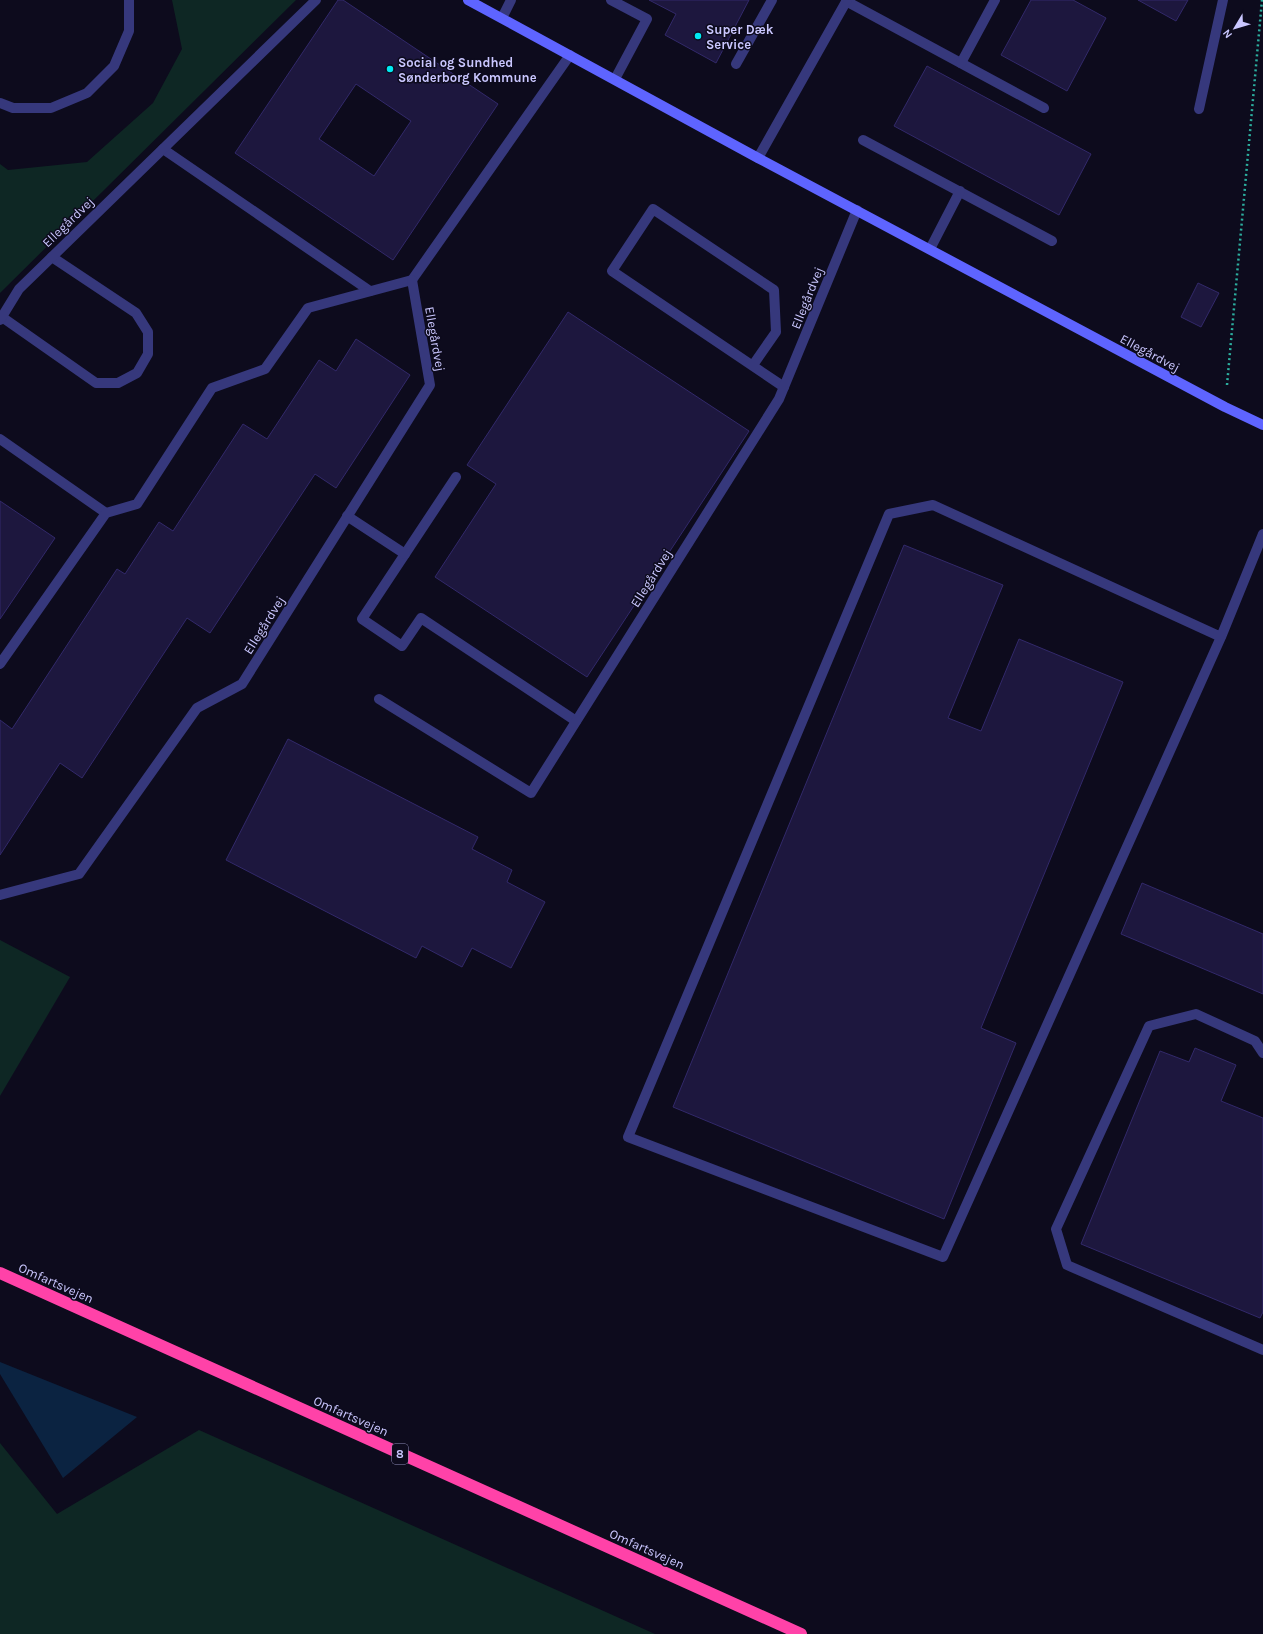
<svg xmlns="http://www.w3.org/2000/svg" width="1263" height="1634" viewBox="0 0 1263 1634" font-family="Karla,sans-serif">
  <style>
    .green { fill: #0e2724 }
    .water { fill: #0b2341 }
    .building { fill: #1d173e; stroke: #32296a; fill-rule: evenodd }
    .lines { fill: none; stroke-linecap: round; stroke-linejoin: round }
    .path { stroke: #2cae9e; stroke-width: 2.5; stroke-dasharray: 2 3; stroke-linecap: butt }
    .lane { stroke: #36387c; stroke-width: 10 }
    .secondary { stroke: #5e64ff; stroke-width: 10 }
    .highway { stroke: #ff42a8; stroke-width: 12 }
    .poi-dot { fill: #00e9f2; stroke: #0d0b1d; stroke-width: 1.5 }
    .labels { text-anchor: middle; dominant-baseline: central; stroke-width: 3; stroke-linejoin: round; paint-order: stroke }
    .shield { fill: #0d0b1d; stroke: #918fbb; stroke-width: 1 }
    .shield-label { font-size: 12px; font-weight: bold; fill: #cac7ff }
    .poi-label { font-size: 13px; font-weight: bold; fill: #cac7ff; stroke: #0d0b1d; text-anchor: start }
    .street-label { font-size: 13px; fill: #cac7ff; stroke: #0d0b1d }
  </style>
  <rect width="100%" height="100%" fill="#0d0b1d"/>
  <g class="green">
    <path d="M 172,0 L 296,0 L 0,293 L 0,164 L 8,170 L 87,162 L 153,103 L 182,49 Z"/>
    <path d="M 0,940 L 70,977 L 0,1096 Z"/>
    <path d="M 199,1430 L 655,1634 L 0,1634 L 0,1443 L 57,1514 Z"/>
  </g>
  <path class="water" d="M 0,1362 L 137,1417 L 63,1478 L 0,1374 Z"/>
  <g class="building">
    <path d="M 338,0 L 343,0 L 498,104 L 393,260 L 235,153 ZM 356,84 L 411,121 L 374,176 L 319,139 Z"/>
    <path d="M 649,0 L 749,0 L 716,63 L 665,35 L 676,14 Z"/>
    <path d="M 1031,0 L 1073,0 L 1106,18 L 1067,91 L 1001,55 Z"/>
    <path d="M 1138,0 L 1188,0 L 1176,21 Z"/>
    <path d="M 927,66 L 1091,154 L 1059,215 L 894,126 Z"/>
    <path d="M 1198,283 L 1219,293 L 1201,327 L 1181,317 Z"/>
    <path d="M 568,312 L 749,431 L 587,677 L 435,577 L 496,484 L 467,465 Z"/>
    <path d="M 356,339 L 410,375 L 336,488 L 315,474 L 210,633 L 187,618 L 82,778 L 60,763 L 0,855 L 0,720 L 12,729 L 117,569 L 125,574 L 159,522 L 173,531 L 243,424 L 267,439 L 319,360 L 336,371 Z"/>
    <path d="M 0,501 L 55,538 L 0,619 Z"/>
    <path d="M 904,545 L 1003,585 L 948,718 L 981,731 L 1019,639 L 1123,682 L 981,1028 L 1016,1043 L 944,1219 L 673,1107 Z"/>
    <path d="M 288,739 L 478,837 L 472,849 L 512,870 L 507,882 L 545,902 L 511,968 L 472,948 L 462,967 L 422,946 L 416,958 L 226,860 Z"/>
    <path d="M 1142,883 L 1263,934 L 1263,994 L 1121,934 Z"/>
    <path d="M 1195,1048 L 1236,1065 L 1221,1101 L 1263,1118 L 1263,1312 L 1260,1318 L 1081,1244 L 1160,1051 L 1189,1062 Z"/>
  </g>
  <g class="lines">
    <path class="path" d="M 1227,385 L 1262,0"/>
    <g class="lane">
      <path d="M 611,0 L 647,19 L 615,79"/>
      <path d="M 846,1 L 1044,108"/>
      <path d="M 502,18 L 511,0"/>
      <path d="M 961,63 L 995,0"/>
      <path d="M 736,64 L 772,0"/>
      <path d="M 0,103 L 13,108 L 51,108 L 87,93 L 114,66 L 129,31 L 129,0"/>
      <path d="M 1199,109 L 1223,0"/>
      <path d="M 863,140 L 1052,241"/>
      <path d="M 163,149 L 370,291"/>
      <path d="M 758,158 L 847,0"/>
      <path d="M 930,249 L 960,191"/>
      <path d="M 2,317 L 96,383 L 118,383 L 137,373 L 148,354 L 148,332 L 136,313 L 52,257"/>
      <path d="M 0,320 L 19,289 L 316,0"/>
      <path d="M 753,365 L 776,332 L 774,290 L 653,209 L 612,271 L 784,387"/>
      <path d="M 0,439 L 106,513"/>
      <path d="M 456,477 L 362,619 L 402,646 L 421,618 L 576,721"/>
      <path d="M 347,516 L 405,554"/>
      <path d="M 1221,637 L 933,505 L 889,514 L 628,1137 L 943,1257 L 1221,637 L 1263,534"/>
      <path d="M 0,664 L 106,513 L 137,504 L 212,388 L 265,369 L 308,308 L 412,280 L 570,55"/>
      <path d="M 379,699 L 531,793 L 779,399 L 857,210"/>
      <path d="M 0,895 L 79,874 L 197,708 L 242,684 L 430,385 L 412,280"/>
      <path d="M 1263,1053 L 1255,1041 L 1196,1014 L 1149,1026 L 1056,1229 L 1067,1265 L 1263,1350"/>
    </g>
    <path class="secondary" d="M 468,0 L 758,158 L 1225,407 L 1263,425"/>
    <path class="highway" d="M 0,1273 L 801,1634"/>
  </g>
  <g class="poi-dot">
    <circle cx="698" cy="36" r="4"/>
    <circle cx="390" cy="69" r="4"/>
  </g>
  <g class="labels">
    <rect class="shield" x="392" y="1444" width="16" height="20" rx="3"/>
    <g class="shield-label">
      <text x="400" y="1454">8</text>
    </g>
    <g class="poi-label">
      <text x="706" y="29">Super Dæk<tspan x="706" dy="15">Service</tspan></text>
      <text x="398" y="62">Social og Sundhed<tspan x="398" dy="15">Sønderborg Kommune</tspan></text>
    </g>
    <g class="street-label">
      <text transform="translate(68 222) rotate(-44)">Ellegårdvej</text>
      <text transform="translate(807 298) rotate(-68)">Ellegårdvej</text>
      <text transform="translate(435 339) rotate(80)">Ellegårdvej</text>
      <text transform="translate(1150 353) rotate(28)">Ellegårdvej</text>
      <text transform="translate(651 578) rotate(-58)">Ellegårdvej</text>
      <text transform="translate(264 625) rotate(-58)">Ellegårdvej</text>
      <text transform="translate(56 1283) rotate(24)">Omfartsvejen</text>
      <text transform="translate(351 1416) rotate(24)">Omfartsvejen</text>
      <text transform="translate(647 1549) rotate(24)">Omfartsvejen</text>
    </g>
  </g>
  <g transform="translate(1235 28) rotate(232)" stroke="#0d0b1d" stroke-width="3" paint-order="stroke">
  <path d="M0-3L7 15L0 10L-7 15Z" fill="#cac7ff"/>
  <text y="-6" font-size="11" font-weight="bold" text-anchor="middle" fill="#cac7ff">N</text>
  </g>
</svg>
